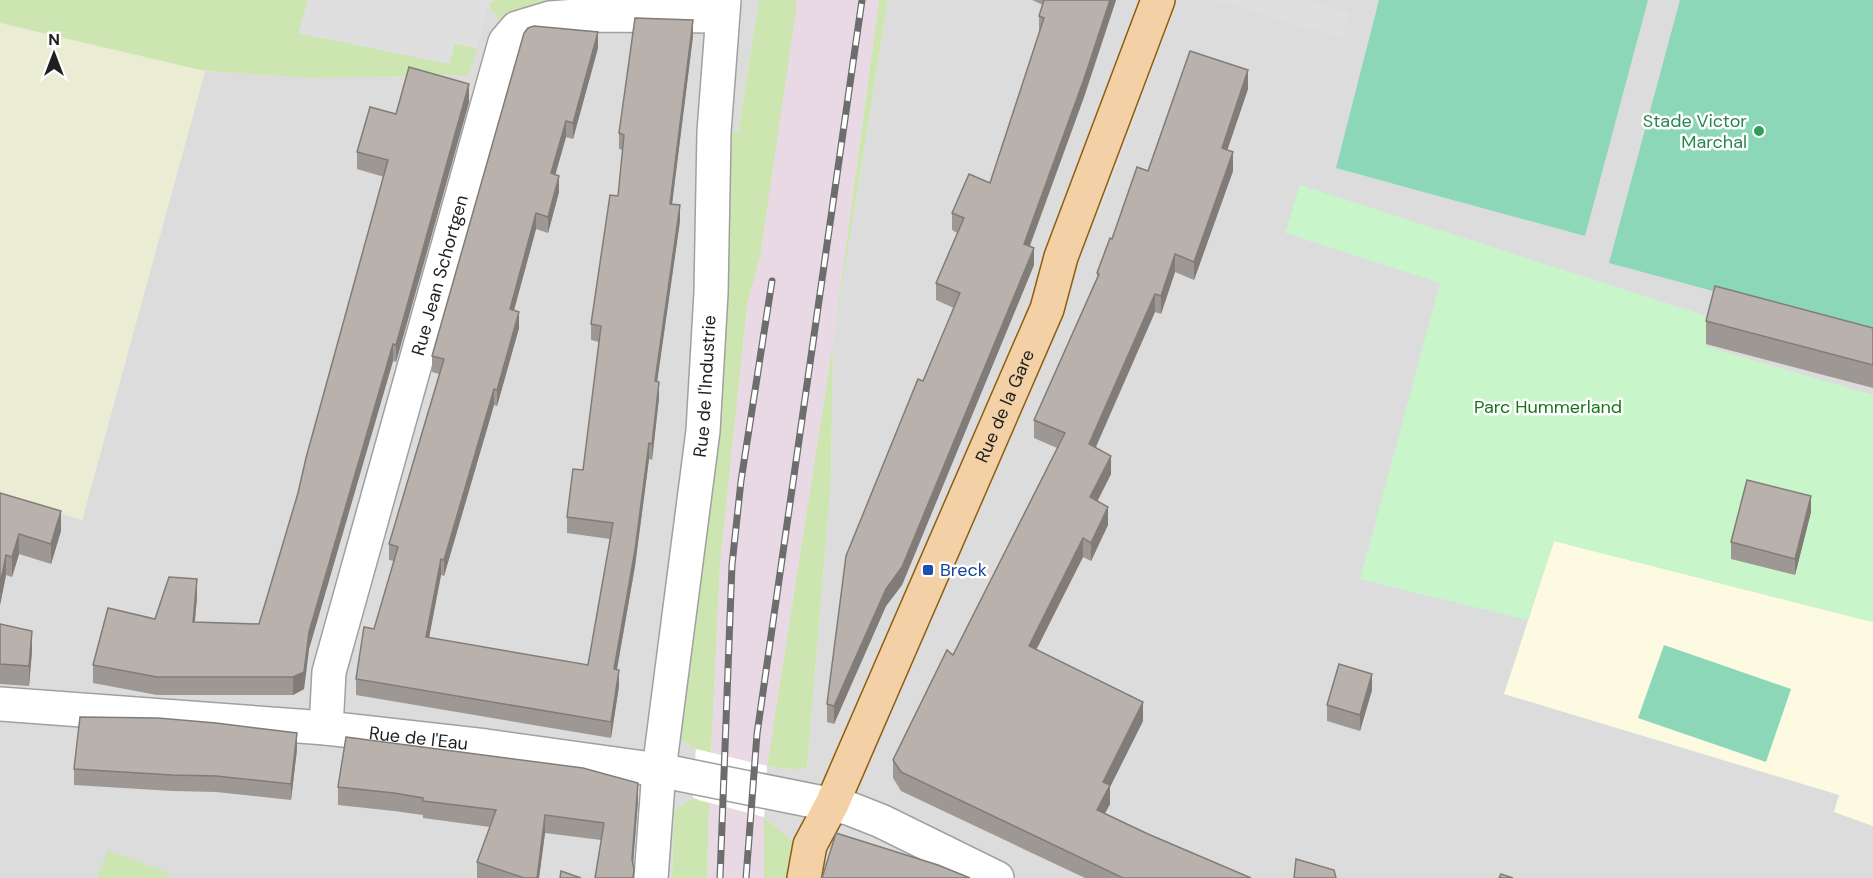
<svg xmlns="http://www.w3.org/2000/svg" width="1873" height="878" viewBox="0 0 1873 878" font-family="'DM Sans',sans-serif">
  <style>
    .residential { fill: #dddcdc }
    .industrial { fill: #e8d9e5 }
    .education { fill: #fcfbe2 }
    .farmland { fill: #ebecd4 }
    .grass { fill: #cce5b1 }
    .park { fill: #c8f5ca }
    .pitch { fill: #8bd7b7 }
    .parking { fill: #dfdfdf }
    .pier { fill: #fff }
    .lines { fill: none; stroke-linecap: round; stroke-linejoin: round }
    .minor-casing { stroke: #a0a0a0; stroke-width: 36 }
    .major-casing { stroke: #8e5e0d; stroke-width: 36 }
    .minor { stroke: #fff; stroke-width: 33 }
    .major { stroke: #f4d0a6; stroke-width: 33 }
    .rail-casing { stroke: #6d6d6d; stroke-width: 7 }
    .rail { stroke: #fff; stroke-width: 4.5; stroke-dasharray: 14; stroke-linecap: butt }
    .wall { fill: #9e9894 }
    .shaded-wall { fill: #817c78 }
    .building { fill: #b8b1ac; stroke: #817c78; stroke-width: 1.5 }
    .leisure-dot { fill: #2e9e5b; stroke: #fff; stroke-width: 2 }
    .transit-dot { fill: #1a4fb4; stroke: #fff; stroke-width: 2 }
    .labels { text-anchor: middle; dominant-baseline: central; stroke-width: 5; stroke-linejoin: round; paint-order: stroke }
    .leisure-label { font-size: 18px; fill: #27864d; stroke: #fff; text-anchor: end }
    .street-label { font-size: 18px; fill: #1f1f1f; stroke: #fff }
    .park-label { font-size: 18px; fill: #157619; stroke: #fff }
    .transit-label { font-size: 18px; fill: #164399; stroke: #fff; text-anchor: start }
  </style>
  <rect width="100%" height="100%" fill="#efece7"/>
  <g class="residential">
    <path d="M 703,0 L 759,0 L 738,132 L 727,132 L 693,798 L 674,810 L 672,878 L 0,878 L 0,494 L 82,520 L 205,71 L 311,78 L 469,75 L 488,5 L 502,24 Z"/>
    <path d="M 888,0 L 1873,0 L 1873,878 L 793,878 L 792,841 L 764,817 L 767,766 L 795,770 L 807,768 L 831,481 L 833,343 Z"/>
  </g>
  <g class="industrial">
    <path d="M 796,0 L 879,0 L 833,343 L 767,766 L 711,753 L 720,564 L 747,306 L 760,257 Z"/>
    <path d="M 709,803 L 764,817 L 764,878 L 707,878 Z"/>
  </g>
  <path class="education" d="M 1554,541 L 1873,622 L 1873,826 L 1834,812 L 1839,795 L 1504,694 Z"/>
  <path class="farmland" d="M 0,23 L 205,71 L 82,520 L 0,494 Z"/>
  <g class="grass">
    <path d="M 0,0 L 308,0 L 299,33 L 449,63 L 455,43 L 477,48 L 469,75 L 311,78 L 205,71 L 0,23 Z"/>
    <path d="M 494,0 L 703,0 L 502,24 L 488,5 Z"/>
    <path d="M 759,0 L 796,0 L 796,10 L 760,257 L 747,306 L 720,564 L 711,753 L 702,751 L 697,800 L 709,803 L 707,878 L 672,878 L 674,810 L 693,798 L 696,749 L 674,735 L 726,132 L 738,132 Z"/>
    <path d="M 879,0 L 888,0 L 833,343 L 831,481 L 807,768 L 795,770 L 767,766 L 833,343 Z"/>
    <path d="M 764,817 L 792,841 L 793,878 L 764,878 Z"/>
    <path d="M 108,850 L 168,873 L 166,878 L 97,878 Z"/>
  </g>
  <path class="park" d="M 1300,185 L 1713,318 L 1705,346 L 1873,395 L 1873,622 L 1554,541 L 1527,620 L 1360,579 L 1440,283 L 1285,233 Z"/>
  <g class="pitch">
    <path d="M 1379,0 L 1648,0 L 1585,236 L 1336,168 Z"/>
    <path d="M 1680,0 L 1873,0 L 1873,334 L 1609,263 Z"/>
    <path d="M 1664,645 L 1791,689 L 1766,762 L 1638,718 Z"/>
  </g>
  <g class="parking">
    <path d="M 308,0 L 494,0 L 488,5 L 477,48 L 455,43 L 449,64 L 298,33 Z"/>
    <path d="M 1168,0 L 1178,0 L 1100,214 L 1091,211 Z"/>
    <path d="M 1216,0 L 1306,0 L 1349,13 L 1341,38 Z"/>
  </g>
  <path class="pier" d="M 696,749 L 767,766 L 764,817 L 693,798 Z"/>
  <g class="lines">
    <g class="minor-casing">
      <g id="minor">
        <path id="s1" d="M 0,704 L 326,728 L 486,746 L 659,770 L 848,808 L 881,821 L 997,878"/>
        <path id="s2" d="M 326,728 L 329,672 L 505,42 L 517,28 L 550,18 L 590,15 L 722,16"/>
        <path id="s3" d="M 651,878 L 659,770 L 703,431 L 711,293 L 714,132 L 724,0"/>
      </g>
    </g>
    <g class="major-casing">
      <g id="major">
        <path id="s4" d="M 804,878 L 810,845 L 832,804 L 1047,309 L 1061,257 L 1158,0"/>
      </g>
    </g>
    <use href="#minor" class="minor"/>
    <use href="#major" class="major"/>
    <g class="rail-casing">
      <g id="rail">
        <path d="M 720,878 L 732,565 L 741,481 L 772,281"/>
        <path d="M 746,878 L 757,734 L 862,0"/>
      </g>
    </g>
    <use href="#rail" class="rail"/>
  </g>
  <g class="wall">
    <path d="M 1032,0 L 1116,0 L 1084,97 L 1030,246 L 1034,265 L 902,585 L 886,606 L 834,724 L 827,722 L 827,704 L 923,381 L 954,308 L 936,300 L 936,283 L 957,233 L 952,230 L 952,213 L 990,183 L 1039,33 L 1039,16 L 1043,5 Z"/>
    <path d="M 693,36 L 672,204 L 680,221 L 657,381 L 659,398 L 652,460 L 649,459 L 635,566 L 617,670 L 619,686 L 611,738 L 356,695 L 356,679 L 374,629 L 394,561 L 389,560 L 389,544 L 439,374 L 432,372 L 432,356 L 598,48 L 573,139 L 566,137 L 555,175 L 559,192 L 548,233 L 536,229 L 514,310 L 519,328 L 497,406 L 494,405 L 444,576 L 441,575 L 429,638 L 588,665 L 610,539 L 567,533 L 567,517 L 583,470 L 599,342 L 591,340 L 591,324 L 618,196 L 623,150 L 619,149 L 619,133 Z"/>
    <path d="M 1248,89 L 1227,150 L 1233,171 L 1194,280 L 1175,272 L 1161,314 L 1155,312 L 1096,447 L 1111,474 L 1097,501 L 1108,525 L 1091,561 L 1083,557 L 1036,650 L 1143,721 L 1110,787 L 1110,804 L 1105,813 L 1148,834 L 1251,878 L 1085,878 L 901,791 L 893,778 L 893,760 L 953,655 L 1057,448 L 1034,438 L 1034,420 L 1097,279 L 1097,273 L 1112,239 L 1148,171 Z"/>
    <path d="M 469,102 L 396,362 L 393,361 L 309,649 L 304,689 L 293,695 L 157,695 L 93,683 L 93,665 L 155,619 L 197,597 L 195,622 L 259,624 L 298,493 L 384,177 L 357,169 L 357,152 L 396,114 Z"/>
    <path d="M 1706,321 L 1873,328 L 1873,388 L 1706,344 Z"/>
    <path d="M 0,493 L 61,531 L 51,564 L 19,554 L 12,577 L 6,575 L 0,605 Z"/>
    <path d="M 1811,512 L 1795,575 L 1731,559 L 1731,542 Z"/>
    <path d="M 0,624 L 32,651 L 29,686 L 0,684 Z"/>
    <path d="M 1372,690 L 1360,731 L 1327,721 L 1327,705 Z"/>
    <path d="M 297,749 L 291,800 L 216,792 L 172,791 L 74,785 L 74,769 Z"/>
    <path d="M 338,787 L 638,801 L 633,863 L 634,878 L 601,840 L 545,833 L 539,878 L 477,878 L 477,862 L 490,827 L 423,818 L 423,815 L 394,811 L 338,805 Z"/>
  </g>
  <g class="shaded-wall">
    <path d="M 1110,0 L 1116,0 L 1084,97 L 1024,261 L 1024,244 Z"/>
    <path d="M 693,20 L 693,36 L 670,220 L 670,204 Z"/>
    <path d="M 598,32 L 598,48 L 573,139 L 573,123 Z"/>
    <path d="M 1248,70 L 1248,89 L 1222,166 L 1222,148 Z"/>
    <path d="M 469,84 L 469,102 L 396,362 L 396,345 Z"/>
    <path d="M 566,121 L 566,137 L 551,190 L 551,173 Z"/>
    <path d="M 1233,152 L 1233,171 L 1194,280 L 1194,262 Z"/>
    <path d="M 559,176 L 559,192 L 548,233 L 548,217 Z"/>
    <path d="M 680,205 L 680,221 L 655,397 L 655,381 Z"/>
    <path d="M 536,213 L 536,229 L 510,325 L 510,309 Z"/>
    <path d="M 1034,248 L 1034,265 L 902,585 L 886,606 L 834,724 L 834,706 Z"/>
    <path d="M 1175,254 L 1175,272 L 1161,314 L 1161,296 Z"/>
    <path d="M 1155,294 L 1155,312 L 1089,462 L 1089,444 Z"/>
    <path d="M 519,312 L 519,328 L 497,406 L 497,390 Z"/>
    <path d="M 393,344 L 393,361 L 309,649 L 304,689 L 293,695 L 293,677 L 309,632 Z"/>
    <path d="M 659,382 L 659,398 L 652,460 L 652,444 Z"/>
    <path d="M 494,389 L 494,405 L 444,576 L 444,560 Z"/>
    <path d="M 649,443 L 649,459 L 635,566 L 614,685 L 614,669 Z"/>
    <path d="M 1111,456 L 1111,474 L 1090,516 L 1090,497 Z"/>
    <path d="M 1811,496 L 1811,512 L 1795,575 L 1795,559 Z"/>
    <path d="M 1108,507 L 1108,525 L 1091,561 L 1091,543 Z"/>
    <path d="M 61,511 L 61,531 L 51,564 L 51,544 Z"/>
    <path d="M 19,534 L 19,554 L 12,577 L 12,557 Z"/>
    <path d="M 1083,538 L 1083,557 L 1029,664 L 1029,646 Z"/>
    <path d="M 6,555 L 6,575 L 0,605 L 0,585 Z"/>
    <path d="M 441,559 L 441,575 L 426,653 L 426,637 Z"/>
    <path d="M 197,579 L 197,597 L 193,639 L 193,622 Z"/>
    <path d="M 32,631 L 32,651 L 29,686 L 29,666 Z"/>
    <path d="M 619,670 L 619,686 L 611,738 L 611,722 Z"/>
    <path d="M 1372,674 L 1372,690 L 1360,731 L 1360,715 Z"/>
    <path d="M 1143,702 L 1143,721 L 1110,787 L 1110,804 L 1097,828 L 1097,810 L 1103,782 Z"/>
    <path d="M 297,733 L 297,749 L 291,800 L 291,784 Z"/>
    <path d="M 638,783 L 638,801 L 632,877 L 632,859 Z"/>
    <path d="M 545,815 L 545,833 L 539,878 L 537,878 Z"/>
  </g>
  <g class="building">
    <path d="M 1044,0 L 1110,0 L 1084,79 L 1024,244 L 1034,248 L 902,567 L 886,589 L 834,706 L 827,704 L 846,556 L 918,379 L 923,381 L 960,293 L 936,283 L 964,218 L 952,213 L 969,174 L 990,183 L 1044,18 L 1039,16 Z"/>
    <path d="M 635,18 L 693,20 L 670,204 L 680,205 L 655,381 L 659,382 L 652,444 L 649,443 L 635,550 L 614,669 L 619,670 L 611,722 L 356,679 L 364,627 L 374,629 L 398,547 L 389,544 L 444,359 L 432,356 L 524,33 L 528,28 L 534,26 L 598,32 L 573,123 L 566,121 L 551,173 L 559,176 L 548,217 L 536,213 L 510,309 L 519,312 L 497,390 L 494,389 L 444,560 L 441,559 L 426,637 L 588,665 L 613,523 L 567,517 L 573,469 L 583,470 L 601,326 L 591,324 L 610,195 L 618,196 L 624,135 L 619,133 Z"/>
    <path d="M 1190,51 L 1248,70 L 1222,148 L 1233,152 L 1194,262 L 1175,254 L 1161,296 L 1155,294 L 1089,444 L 1111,456 L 1090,497 L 1108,507 L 1091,543 L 1083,538 L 1029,646 L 1143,702 L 1103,782 L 1110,785 L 1097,810 L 1148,834 L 1251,878 L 1123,878 L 901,772 L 893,760 L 947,650 L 953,655 L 1065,433 L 1034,420 L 1099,274 L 1097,273 L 1110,238 L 1112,239 L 1137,167 L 1148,171 Z"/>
    <path d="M 409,67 L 469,84 L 396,345 L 393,344 L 309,632 L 304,672 L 293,677 L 157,677 L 93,665 L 108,608 L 155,619 L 169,577 L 197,579 L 193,622 L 259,624 L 298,493 L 306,458 L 388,160 L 357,152 L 370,107 L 396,114 Z"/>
    <path d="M 1715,286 L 1873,328 L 1873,365 L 1706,321 Z"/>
    <path d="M 1747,480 L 1811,496 L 1795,559 L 1731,542 Z"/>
    <path d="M 0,493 L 61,511 L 51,544 L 19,534 L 12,557 L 6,555 L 0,585 Z"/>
    <path d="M 0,624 L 32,631 L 29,666 L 0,664 Z"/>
    <path d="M 1339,664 L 1372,674 L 1360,715 L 1327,705 Z"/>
    <path d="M 80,717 L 158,718 L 216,723 L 297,733 L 291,784 L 216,776 L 172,775 L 74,769 Z"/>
    <path d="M 346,737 L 583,768 L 638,783 L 632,859 L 634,869 L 633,878 L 595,878 L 604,823 L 545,815 L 537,878 L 524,878 L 477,862 L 496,810 L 423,801 L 423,798 L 394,793 L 338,787 Z"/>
    <path d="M 836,833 L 938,865 L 970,878 L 822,878 Z"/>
    <path d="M 1296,859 L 1334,870 L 1336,878 L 1294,878 Z"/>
    <path d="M 561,871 L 581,878 L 560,878 Z"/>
    <path d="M 1501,874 L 1513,878 L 1499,878 Z"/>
  </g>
  <circle class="leisure-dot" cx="1759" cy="131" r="6"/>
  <rect class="transit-dot" x="922" y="564" width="12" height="12" rx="3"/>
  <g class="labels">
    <g class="leisure-label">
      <text x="1747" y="121">Stade Victor<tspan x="1747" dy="21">Marchal</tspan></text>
    </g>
    <g class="street-label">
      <text stroke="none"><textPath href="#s2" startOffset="468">Rue Jean Schortgen</textPath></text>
      <text stroke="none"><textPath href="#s3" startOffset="495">Rue de l'Industrie</textPath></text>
      <text stroke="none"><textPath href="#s4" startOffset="514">Rue de la Gare</textPath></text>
      <text stroke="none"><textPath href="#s1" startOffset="420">Rue de l'Eau</textPath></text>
    </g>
    <g class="park-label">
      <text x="1548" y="407">Parc Hummerland</text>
    </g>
    <g class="transit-label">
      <text x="940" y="570">Breck</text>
    </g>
  </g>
  <g transform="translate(54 54)" stroke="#ffffff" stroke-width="4.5" paint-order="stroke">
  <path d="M0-4.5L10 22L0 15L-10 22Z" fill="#1f1f1f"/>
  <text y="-9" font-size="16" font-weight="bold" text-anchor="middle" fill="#1f1f1f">N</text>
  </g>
</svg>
